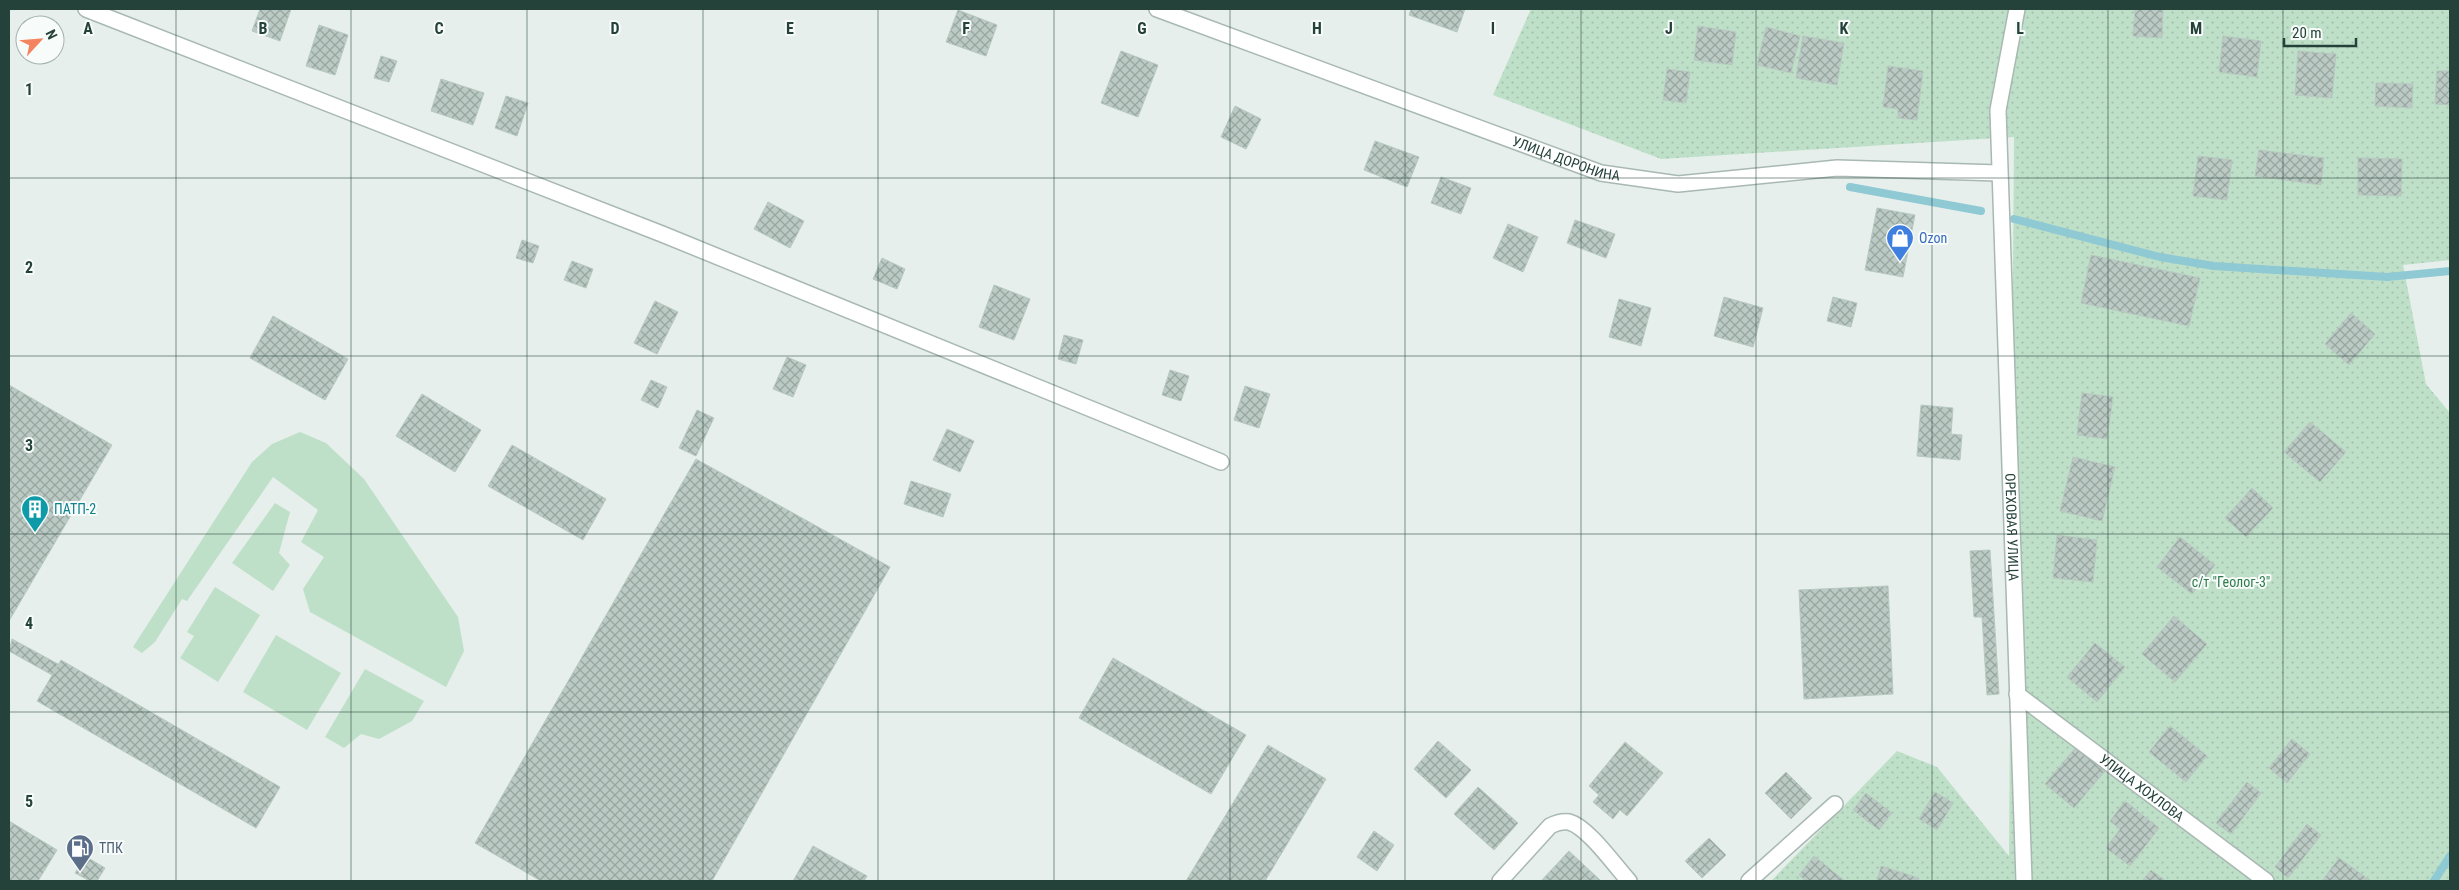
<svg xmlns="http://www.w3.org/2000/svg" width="2459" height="890" viewBox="0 0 2459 890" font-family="'Roboto Condensed',sans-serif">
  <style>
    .green { fill: #bfe0c8 }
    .garden { fill: url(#garden-dots) }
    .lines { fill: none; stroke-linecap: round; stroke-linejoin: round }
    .stream { stroke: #8ec9d4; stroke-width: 8 }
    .building { fill: url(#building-cross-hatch); stroke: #b8c9c2 }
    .street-casing { stroke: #a8b8b2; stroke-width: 18 }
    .street { stroke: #fff; stroke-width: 15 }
    .grid { fill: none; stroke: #24423a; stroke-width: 1; stroke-opacity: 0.55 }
    .labels { text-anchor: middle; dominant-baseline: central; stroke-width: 4; stroke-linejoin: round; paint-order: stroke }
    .street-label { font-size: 14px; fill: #24423a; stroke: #f7fbf9 }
    .shop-label { font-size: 14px; fill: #366cbe; stroke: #f7fbf9; text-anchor: start }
    .culture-label { font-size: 14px; fill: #0d838f; stroke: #f7fbf9; text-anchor: start }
    .park-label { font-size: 14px; fill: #2d7a4b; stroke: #f7fbf9 }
    .service-label { font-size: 14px; fill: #4e5e75; stroke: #f7fbf9; text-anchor: start }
    .grid-label { font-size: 16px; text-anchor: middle; font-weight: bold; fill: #24423a; stroke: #f7fbf9; stroke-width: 4; stroke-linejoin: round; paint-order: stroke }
  </style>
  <defs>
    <pattern id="garden-dots" width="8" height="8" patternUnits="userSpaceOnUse" patternTransform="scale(1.25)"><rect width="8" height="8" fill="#bfe0c8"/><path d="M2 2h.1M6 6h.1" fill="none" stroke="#a4c1ad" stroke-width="1.8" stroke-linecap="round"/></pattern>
    <pattern id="building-cross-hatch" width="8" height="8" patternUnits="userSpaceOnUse" patternTransform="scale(1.25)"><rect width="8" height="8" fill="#bbcac4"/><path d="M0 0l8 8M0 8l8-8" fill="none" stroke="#98a6a0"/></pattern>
  </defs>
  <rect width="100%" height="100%" fill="#e6efeb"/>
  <g class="green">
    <path d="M 300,432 L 326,443 L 364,479 L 458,617 L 464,651 L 446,687 L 310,612 L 303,589 L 324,557 L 301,542 L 318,510 L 273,477 L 187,601 L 182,599 L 155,642 L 142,653 L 133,647 L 252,462 L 272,444 Z"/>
    <path d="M 275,503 L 290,512 L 279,553 L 290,565 L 273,591 L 232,563 Z"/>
    <path d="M 215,587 L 260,615 L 218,682 L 180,658 L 194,636 L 187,632 Z"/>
    <path d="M 276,635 L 341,673 L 307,730 L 243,692 Z"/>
    <path d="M 365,669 L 424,701 L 412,721 L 379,739 L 361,734 L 344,748 L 325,737 Z"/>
  </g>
  <path class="garden" d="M 1531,9 L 2450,9 L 2450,260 L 2403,265 L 2426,384 L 2450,413 L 2450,881 L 1771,881 L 1897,751 L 1937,767 L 2009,856 L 2014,137 L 1661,159 L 1493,95 Z"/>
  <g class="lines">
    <g class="stream">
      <path d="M 1850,187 L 1981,211"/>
      <path d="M 2014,219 L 2160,257 L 2214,266 L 2387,277 L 2450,271"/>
      <path d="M 2434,881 L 2450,856"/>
    </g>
  </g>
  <g class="building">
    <path d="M 260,9 L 291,9 L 280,41 L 252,31 Z"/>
    <path d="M 1411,9 L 1465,9 L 1457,32 L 1409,15 Z"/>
    <path d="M 2135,9 L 2163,9 L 2162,38 L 2133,36 Z"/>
    <path d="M 958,10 L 997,25 L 986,56 L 946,42 Z"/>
    <path d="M 319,25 L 348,35 L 335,75 L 306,66 Z"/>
    <path d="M 1698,26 L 1736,32 L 1732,65 L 1694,60 Z"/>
    <path d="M 1766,27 L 1800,36 L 1791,73 L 1757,65 Z"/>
    <path d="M 1803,36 L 1844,43 L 1837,85 L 1796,78 Z"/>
    <path d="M 2223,36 L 2261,41 L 2257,77 L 2219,72 Z"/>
    <path d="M 1121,51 L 1158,65 L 1138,117 L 1101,103 Z"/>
    <path d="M 2298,51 L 2336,54 L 2332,98 L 2295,95 Z"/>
    <path d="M 381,56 L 397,61 L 389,82 L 374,78 Z"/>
    <path d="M 1888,66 L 1923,71 L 1917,120 L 1898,118 L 1898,109 L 1883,107 Z"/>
    <path d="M 1667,69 L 1690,72 L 1686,103 L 1663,100 Z"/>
    <path d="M 2437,71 L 2450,71 L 2450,105 L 2435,104 Z"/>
    <path d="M 441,79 L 484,93 L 473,125 L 431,111 Z"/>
    <path d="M 2376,83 L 2413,84 L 2412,108 L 2375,106 Z"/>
    <path d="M 506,96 L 528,103 L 517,136 L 495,128 Z"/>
    <path d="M 1235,106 L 1261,119 L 1246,149 L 1221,137 Z"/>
    <path d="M 1375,141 L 1419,157 L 1407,187 L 1364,170 Z"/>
    <path d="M 2259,150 L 2324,158 L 2321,185 L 2255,176 Z"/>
    <path d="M 2198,156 L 2232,160 L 2227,200 L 2193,196 Z"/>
    <path d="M 2358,158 L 2402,159 L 2401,196 L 2358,195 Z"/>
    <path d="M 1441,177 L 1471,188 L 1461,214 L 1431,203 Z"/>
    <path d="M 768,202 L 804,221 L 790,248 L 754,229 Z"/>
    <path d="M 1877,208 L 1915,215 L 1903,277 L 1865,270 Z"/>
    <path d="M 1575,220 L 1615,234 L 1606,258 L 1567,243 Z"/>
    <path d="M 1508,224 L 1538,237 L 1523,272 L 1493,258 Z"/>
    <path d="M 522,240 L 539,246 L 533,263 L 516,258 Z"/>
    <path d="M 2091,255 L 2200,278 L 2189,326 L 2081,303 Z"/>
    <path d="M 882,258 L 905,269 L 897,289 L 873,279 Z"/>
    <path d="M 572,261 L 593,269 L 586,288 L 564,280 Z"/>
    <path d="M 994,285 L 1030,299 L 1014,340 L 979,327 Z"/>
    <path d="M 1724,297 L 1763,308 L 1753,347 L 1714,336 Z"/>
    <path d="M 1833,297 L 1857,303 L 1851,327 L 1827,321 Z"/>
    <path d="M 1619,299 L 1651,308 L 1641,346 L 1609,337 Z"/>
    <path d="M 655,301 L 678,312 L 657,354 L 634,343 Z"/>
    <path d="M 2351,313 L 2375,334 L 2349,365 L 2325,344 Z"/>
    <path d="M 273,316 L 348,359 L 325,400 L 250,358 Z"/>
    <path d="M 1064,335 L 1083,340 L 1076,364 L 1058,359 Z"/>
    <path d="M 787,357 L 806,365 L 793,397 L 773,389 Z"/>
    <path d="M 1170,370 L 1189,376 L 1181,401 L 1162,395 Z"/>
    <path d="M 651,380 L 667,387 L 658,408 L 641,400 Z"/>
    <path d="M 9,385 L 112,445 L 9,621 Z"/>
    <path d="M 1245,386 L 1270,394 L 1259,428 L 1234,420 Z"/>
    <path d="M 2082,393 L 2113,397 L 2107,439 L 2077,435 Z"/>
    <path d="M 422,394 L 481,430 L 455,472 L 396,436 Z"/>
    <path d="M 1921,405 L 1953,408 L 1951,434 L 1962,435 L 1960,460 L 1917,456 Z"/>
    <path d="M 697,410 L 714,418 L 696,456 L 679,448 Z"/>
    <path d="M 2310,422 L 2346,452 L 2320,482 L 2284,452 Z"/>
    <path d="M 947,429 L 974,441 L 960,472 L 933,460 Z"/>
    <path d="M 512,445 L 606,499 L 583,540 L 488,486 Z"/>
    <path d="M 2073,457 L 2115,467 L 2102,521 L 2060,511 Z"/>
    <path d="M 696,459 L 890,567 L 712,881 L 541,881 L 475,843 Z"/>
    <path d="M 911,481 L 951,494 L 943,517 L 904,504 Z"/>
    <path d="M 2252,488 L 2273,508 L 2246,537 L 2225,518 Z"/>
    <path d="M 2057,535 L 2097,540 L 2093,582 L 2053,578 Z"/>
    <path d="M 2180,537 L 2215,565 L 2192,594 L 2157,567 Z"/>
    <path d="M 1990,550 L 1999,694 L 1987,695 L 1982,617 L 1974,617 L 1970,551 Z"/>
    <path d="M 1888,586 L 1893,694 L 1804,699 L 1799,590 Z"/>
    <path d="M 2174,616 L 2207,644 L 2175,682 L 2142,654 Z"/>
    <path d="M 12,639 L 58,664 L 52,675 L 9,651 Z"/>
    <path d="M 2095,643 L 2125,667 L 2097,702 L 2067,677 Z"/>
    <path d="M 1113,658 L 1246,735 L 1211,794 L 1079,718 Z"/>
    <path d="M 61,660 L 280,787 L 256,828 L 37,701 Z"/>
    <path d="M 2170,726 L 2207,756 L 2186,782 L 2149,752 Z"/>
    <path d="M 2292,739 L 2310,754 L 2287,783 L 2269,768 Z"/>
    <path d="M 1438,741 L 1471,770 L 1446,798 L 1414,769 Z"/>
    <path d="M 1625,742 L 1663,773 L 1627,816 L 1620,810 L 1613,819 L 1593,802 L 1599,795 L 1589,786 Z"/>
    <path d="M 1268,745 L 1326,779 L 1265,881 L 1186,881 Z"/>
    <path d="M 2076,747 L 2105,771 L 2074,808 L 2045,784 Z"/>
    <path d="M 1786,772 L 1812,798 L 1791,819 L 1765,793 Z"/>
    <path d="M 2247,782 L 2261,793 L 2231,834 L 2216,823 Z"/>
    <path d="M 1478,787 L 1518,823 L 1494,850 L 1454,814 Z"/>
    <path d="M 1935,792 L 1953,803 L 1937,830 L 1919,819 Z"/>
    <path d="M 1866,793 L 1892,813 L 1879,830 L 1853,810 Z"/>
    <path d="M 2125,801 L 2159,828 L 2130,866 L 2106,848 L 2120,829 L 2110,821 Z"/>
    <path d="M 9,821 L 57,850 L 38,881 L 9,881 Z"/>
    <path d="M 2307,824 L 2321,835 L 2288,878 L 2275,867 Z"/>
    <path d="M 1374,831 L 1394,845 L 1377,871 L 1357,857 Z"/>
    <path d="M 1709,838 L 1726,855 L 1702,878 L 1685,861 Z"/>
    <path d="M 813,846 L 867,876 L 864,881 L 793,881 Z"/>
    <path d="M 1569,851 L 1601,881 L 1541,881 Z"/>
    <path d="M 85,856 L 105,868 L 97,881 L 90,881 L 75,873 Z"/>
    <path d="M 1814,856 L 1845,881 L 1806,881 L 1799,875 Z"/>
    <path d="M 2339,858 L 2371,881 L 2322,881 Z"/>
    <path d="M 1881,866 L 1919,878 L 1918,881 L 1877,881 Z"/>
    <path d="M 2151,870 L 2166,881 L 2142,881 Z"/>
  </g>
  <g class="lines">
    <g class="street-casing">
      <g id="street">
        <path d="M 86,9 L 662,234 L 1221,462"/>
        <path id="s1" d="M 1157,9 L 1601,173 L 1678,184 L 1837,168 L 1999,173"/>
        <path id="s2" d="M 2017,9 L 1998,110 L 2024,881"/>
        <path id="s3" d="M 2017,694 L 2266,881"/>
        <path d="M 1500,881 L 1550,826 C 1556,823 1562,821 1569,822 C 1588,827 1615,866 1629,881"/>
        <path d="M 1749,881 L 1835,804"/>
      </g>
    </g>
    <use href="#street" class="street"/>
  </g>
  <path class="grid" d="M 176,9 L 176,881M 351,9 L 351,881M 527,9 L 527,881M 703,9 L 703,881M 878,9 L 878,881M 1054,9 L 1054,881M 1230,9 L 1230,881M 1405,9 L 1405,881M 1581,9 L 1581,881M 1756,9 L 1756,881M 1932,9 L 1932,881M 2108,9 L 2108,881M 2283,9 L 2283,881M 9,178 L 2450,178M 9,356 L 2450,356M 9,534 L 2450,534M 9,712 L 2450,712"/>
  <defs>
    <g id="shop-pin" transform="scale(1.4375)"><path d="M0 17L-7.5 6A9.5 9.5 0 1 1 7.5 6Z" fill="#3f7fe0" stroke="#f7fbf9"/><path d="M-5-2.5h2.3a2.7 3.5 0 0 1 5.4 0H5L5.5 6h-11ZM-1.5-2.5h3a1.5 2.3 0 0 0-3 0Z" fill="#fff"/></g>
    <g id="building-pin" transform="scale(1.4375)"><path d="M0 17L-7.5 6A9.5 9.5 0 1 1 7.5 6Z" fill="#0f9aa8" stroke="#f7fbf9"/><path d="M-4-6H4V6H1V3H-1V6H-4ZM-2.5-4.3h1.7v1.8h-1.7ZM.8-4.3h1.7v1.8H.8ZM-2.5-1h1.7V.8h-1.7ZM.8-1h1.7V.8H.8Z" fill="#fff"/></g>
    <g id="fuel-pin" transform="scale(1.4375)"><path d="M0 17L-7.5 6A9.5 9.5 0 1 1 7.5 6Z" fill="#5c6f8a" stroke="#f7fbf9"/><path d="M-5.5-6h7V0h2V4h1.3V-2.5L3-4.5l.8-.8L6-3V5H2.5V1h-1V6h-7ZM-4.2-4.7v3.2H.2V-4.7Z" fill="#fff"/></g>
  </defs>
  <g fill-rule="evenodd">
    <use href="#shop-pin" x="1900" y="238"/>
    <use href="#building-pin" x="35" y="509"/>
    <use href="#fuel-pin" x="80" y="848"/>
  </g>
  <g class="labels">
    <g class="street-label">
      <text stroke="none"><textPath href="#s1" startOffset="436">УЛИЦА ДОРОНИНА</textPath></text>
      <text stroke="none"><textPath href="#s2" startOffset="520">ОРЕХОВАЯ УЛИЦА</textPath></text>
      <text stroke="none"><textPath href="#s3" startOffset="156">УЛИЦА ХОХЛОВА</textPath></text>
    </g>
    <g class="shop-label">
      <text x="1919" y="238">Ozon</text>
    </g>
    <g class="culture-label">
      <text x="54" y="509">ПАТП-2</text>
    </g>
    <g class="park-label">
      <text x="2231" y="582">с/т "Геолог-3"</text>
    </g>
    <g class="service-label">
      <text x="99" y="848">ТПК</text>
    </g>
  </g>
  <g class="grid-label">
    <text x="88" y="34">A</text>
    <text x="263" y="34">B</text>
    <text x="439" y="34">C</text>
    <text x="615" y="34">D</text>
    <text x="790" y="34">E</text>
    <text x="966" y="34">F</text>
    <text x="1142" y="34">G</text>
    <text x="1317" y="34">H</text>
    <text x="1493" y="34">I</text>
    <text x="1669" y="34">J</text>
    <text x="1844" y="34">K</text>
    <text x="2020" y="34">L</text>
    <text x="2196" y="34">M</text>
    <text x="29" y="95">1</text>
    <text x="29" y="273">2</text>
    <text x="29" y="451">3</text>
    <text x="29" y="629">4</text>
    <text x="29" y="807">5</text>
  </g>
  <rect width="2459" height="890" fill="none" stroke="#24423a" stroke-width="20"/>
  <g transform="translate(40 40) rotate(64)"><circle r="24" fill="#f7fbf9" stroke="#a3b1ad"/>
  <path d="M0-4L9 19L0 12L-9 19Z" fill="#f4845f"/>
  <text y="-8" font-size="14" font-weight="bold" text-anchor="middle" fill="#24423a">N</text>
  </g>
  <path d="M2284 38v8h72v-8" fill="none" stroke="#24423a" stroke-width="2.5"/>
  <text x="2292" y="38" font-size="15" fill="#24423a" stroke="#f7fbf9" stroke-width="4" paint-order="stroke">20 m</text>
</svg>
